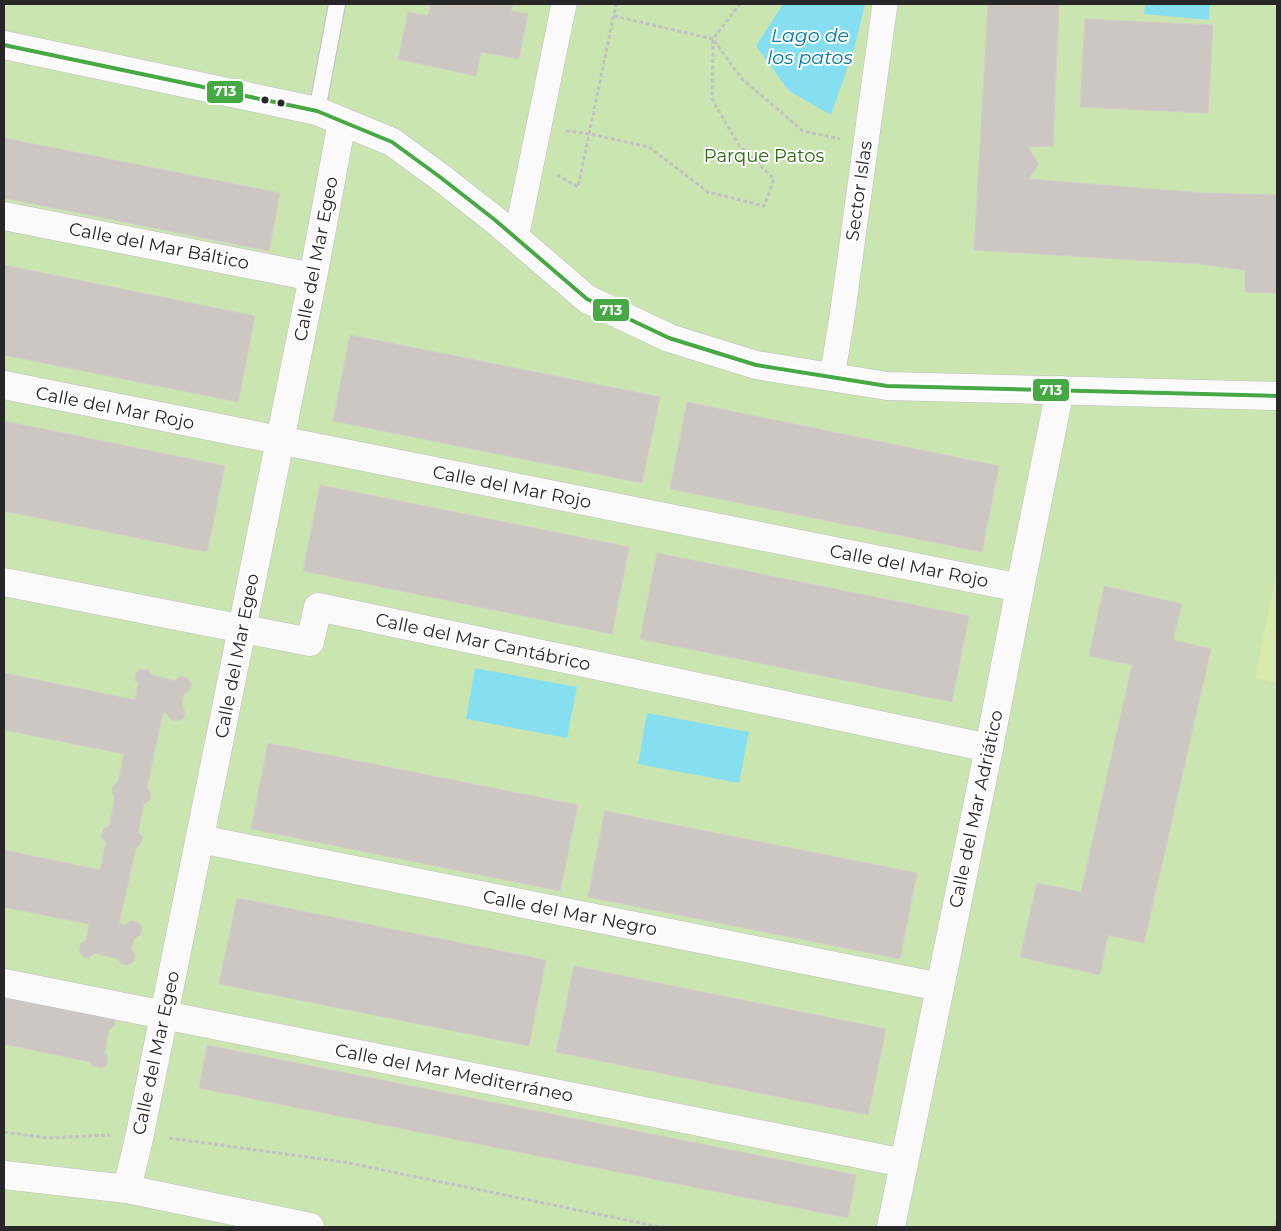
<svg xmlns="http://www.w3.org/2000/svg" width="1281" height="1231" viewBox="0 0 1281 1231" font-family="Montserrat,sans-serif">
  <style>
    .green { fill: #cbe5b1 }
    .pitch { fill: #d9eaad }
    .water { fill: #86dff1 }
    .building { fill: #ccc7c3; stroke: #d2cdc8 }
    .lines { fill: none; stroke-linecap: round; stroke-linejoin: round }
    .service-casing { stroke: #bfbebf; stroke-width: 18 }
    .pedestrian-casing { stroke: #bfbebf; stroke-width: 26 }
    .minor-casing { stroke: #bfbebf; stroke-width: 29 }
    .path { stroke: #c2c2c1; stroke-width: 3; stroke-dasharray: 4 2.5; stroke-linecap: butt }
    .service { stroke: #fbfafa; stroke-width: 16 }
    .pedestrian { stroke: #fbfafa; stroke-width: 25 }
    .minor { stroke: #fbfafa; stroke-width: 28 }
    .bus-1-casing { stroke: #fff; stroke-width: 8 }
    .bus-1 { stroke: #46a944; stroke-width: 4 }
    .bus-dot { fill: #272727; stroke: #fff; stroke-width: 2 }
    .labels { text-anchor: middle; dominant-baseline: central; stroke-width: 4; stroke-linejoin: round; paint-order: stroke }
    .park-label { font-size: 18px; fill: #2c6a12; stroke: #fff }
    .street-label { font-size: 18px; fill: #272727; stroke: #fff }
    .water-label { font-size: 19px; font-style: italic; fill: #0079a3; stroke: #fff }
    .line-badge { stroke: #fff; stroke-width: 2 }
    .badge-label { font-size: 14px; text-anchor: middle; font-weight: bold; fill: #fff }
  </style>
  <rect width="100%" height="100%" fill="#e7e1dc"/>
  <rect class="green" x="4" y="4" width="1273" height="1223"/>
  <path class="pitch" d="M 1277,571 L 1277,683 L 1255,678 Z"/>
  <g class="water">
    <path d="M 783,4 L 865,4 L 855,46 L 831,115 L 789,91 L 756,46 Z"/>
    <path d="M 1145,4 L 1210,4 L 1209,20 L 1144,14 Z"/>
    <path d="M 475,668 L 577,687 L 567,738 L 466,719 Z"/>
    <path d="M 647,713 L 749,732 L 739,783 L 638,764 Z"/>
  </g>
  <g class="building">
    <path d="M 431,4 L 513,4 L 511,11 L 528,14 L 519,59 L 481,52 L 476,76 L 398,59 L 408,12 L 428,16 Z"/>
    <path d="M 988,4 L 1059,4 L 1053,146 L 1028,147 L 1039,165 L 1028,179 L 1203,193 L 1277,195 L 1277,293 L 1245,292 L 1245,270 L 1199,264 L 974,250 Z"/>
    <path d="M 1085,19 L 1213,25 L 1208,113 L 1080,107 Z"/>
    <path d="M 4,138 L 280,193 L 269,251 L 4,198 Z"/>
    <path d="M 4,265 L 255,316 L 238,402 L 4,355 Z"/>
    <path d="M 350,335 L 660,397 L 642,483 L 333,421 Z"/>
    <path d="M 687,402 L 999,466 L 982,552 L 670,489 Z"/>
    <path d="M 4,421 L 225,466 L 207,552 L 4,511 Z"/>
    <path d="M 320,485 L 629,547 L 612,634 L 303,571 Z"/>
    <path d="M 657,553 L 969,616 L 952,702 L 640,639 Z"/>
    <path d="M 1104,586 L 1182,604 L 1173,640 L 1211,649 L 1144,943 L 1108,935 L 1100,975 L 1020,957 L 1037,883 L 1081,892 L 1132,665 L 1089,656 Z"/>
    <path d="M 141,669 L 148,670 L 152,675 L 175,681 L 180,676 L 187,678 L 191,683 L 190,689 L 184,694 L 182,705 L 185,711 L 184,718 L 178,721 L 171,720 L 167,714 L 163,713 L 147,788 L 151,793 L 150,800 L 144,804 L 138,832 L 143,837 L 140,844 L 136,848 L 119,923 L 125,925 L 131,920 L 137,922 L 142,927 L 140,935 L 134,939 L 131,949 L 135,954 L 134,961 L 128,965 L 121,964 L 118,959 L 94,953 L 89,958 L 83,957 L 79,951 L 81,943 L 86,940 L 89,924 L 4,907 L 4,850 L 100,870 L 106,842 L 101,837 L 103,829 L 109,826 L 115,797 L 112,793 L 113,786 L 118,782 L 124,754 L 4,730 L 4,673 L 135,700 L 138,684 L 135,680 L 136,673 Z"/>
    <path d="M 268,743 L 578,805 L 560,891 L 251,829 Z"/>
    <path d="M 605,811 L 917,873 L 900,959 L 588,897 Z"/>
    <path d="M 237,898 L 546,960 L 529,1046 L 219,984 Z"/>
    <path d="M 574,966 L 886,1029 L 868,1115 L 556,1052 Z"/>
    <path d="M 4,995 L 116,1019 L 114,1026 L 109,1030 L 105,1052 L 108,1057 L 107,1065 L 102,1068 L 93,1066 L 90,1062 L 4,1044 Z"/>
    <path d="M 207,1045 L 856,1175 L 848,1218 L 199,1088 Z"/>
  </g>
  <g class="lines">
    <g class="service-casing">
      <path id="service" d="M 317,111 L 337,4"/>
    </g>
    <g class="pedestrian-casing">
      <g id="pedestrian">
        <path d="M 516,238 L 564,4"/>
        <path d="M 832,377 L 842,317 L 885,4"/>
      </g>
    </g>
    <g class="minor-casing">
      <g id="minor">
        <path d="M 4,45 L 317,111 L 392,142 L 440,177 L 495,220 L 587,299 L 669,338 L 756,365 L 887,386 L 1277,396"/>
        <path d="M 4,216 L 313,277"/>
        <path d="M 4,385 L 1020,588"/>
        <path d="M 4,582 L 310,642 L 318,607 L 989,748"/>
        <path d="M 200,839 L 940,987"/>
        <path d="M 4,983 L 904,1163"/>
        <path d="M 4,1175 L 127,1189 L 310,1227"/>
        <path d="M 127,1189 L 140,1134 L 313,277 L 342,122"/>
        <path d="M 891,1227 L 989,748 L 1020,588 L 1060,390"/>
      </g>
    </g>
    <g class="path">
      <path d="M 614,16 L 713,39 L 742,79 L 803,131 L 840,139"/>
      <path d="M 566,131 L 590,134 L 649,147 L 708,192 L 764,206 L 774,179 L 738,144 L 712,99 L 713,39 L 740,4"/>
      <path d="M 557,175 L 578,187 L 616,4"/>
      <path d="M 4,1132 L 47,1138 L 110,1135"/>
      <path d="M 169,1138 L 344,1162 L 660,1227"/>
      <path d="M 1275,1227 L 1277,1223"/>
    </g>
    <use href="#service" class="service"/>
    <use href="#pedestrian" class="pedestrian"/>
    <use href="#minor" class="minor"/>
    <g class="bus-1-casing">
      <path id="bus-1" d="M 4,45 L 317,111 L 392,142 L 440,177 L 495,220 L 587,299 L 669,338 L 756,365 L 887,386 L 1277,396"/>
    </g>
    <use href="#bus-1" class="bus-1"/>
  </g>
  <g class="bus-dot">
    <circle cx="265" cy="100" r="4.5"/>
    <circle cx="281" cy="103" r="4.5"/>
  </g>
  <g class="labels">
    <g class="park-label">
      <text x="764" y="156">Parque Patos</text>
    </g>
    <g class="street-label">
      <text transform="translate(859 191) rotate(-82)">Sector Islas</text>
      <text transform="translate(159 246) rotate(11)">Calle del Mar Báltico</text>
      <text transform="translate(316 259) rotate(-79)">Calle del Mar Egeo</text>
      <text transform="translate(115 408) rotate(11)">Calle del Mar Rojo</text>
      <text transform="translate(512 487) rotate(11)">Calle del Mar Rojo</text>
      <text transform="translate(909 566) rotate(11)">Calle del Mar Rojo</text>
      <text transform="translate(483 642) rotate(12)">Calle del Mar Cantábrico</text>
      <text transform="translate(237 656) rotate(-79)">Calle del Mar Egeo</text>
      <text transform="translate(976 809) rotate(-78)">Calle del Mar Adriático</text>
      <text transform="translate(570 913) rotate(11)">Calle del Mar Negro</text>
      <text transform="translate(156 1053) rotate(-78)">Calle del Mar Egeo</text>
      <text transform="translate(454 1073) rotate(11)">Calle del Mar Mediterráneo</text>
    </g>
    <g class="water-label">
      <text x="810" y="35">Lago de<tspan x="810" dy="22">los patos</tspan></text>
    </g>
  </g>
  <g class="line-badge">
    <rect x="206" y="80" width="38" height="24" rx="5" fill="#46a944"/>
    <rect x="592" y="298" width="38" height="24" rx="5" fill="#46a944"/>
    <rect x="1032" y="378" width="38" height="24" rx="5" fill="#46a944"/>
  </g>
  <g class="badge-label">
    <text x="225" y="96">713</text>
    <text x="611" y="315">713</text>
    <text x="1051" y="395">713</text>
  </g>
  <rect width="1281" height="1231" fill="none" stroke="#272727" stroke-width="10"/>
</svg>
